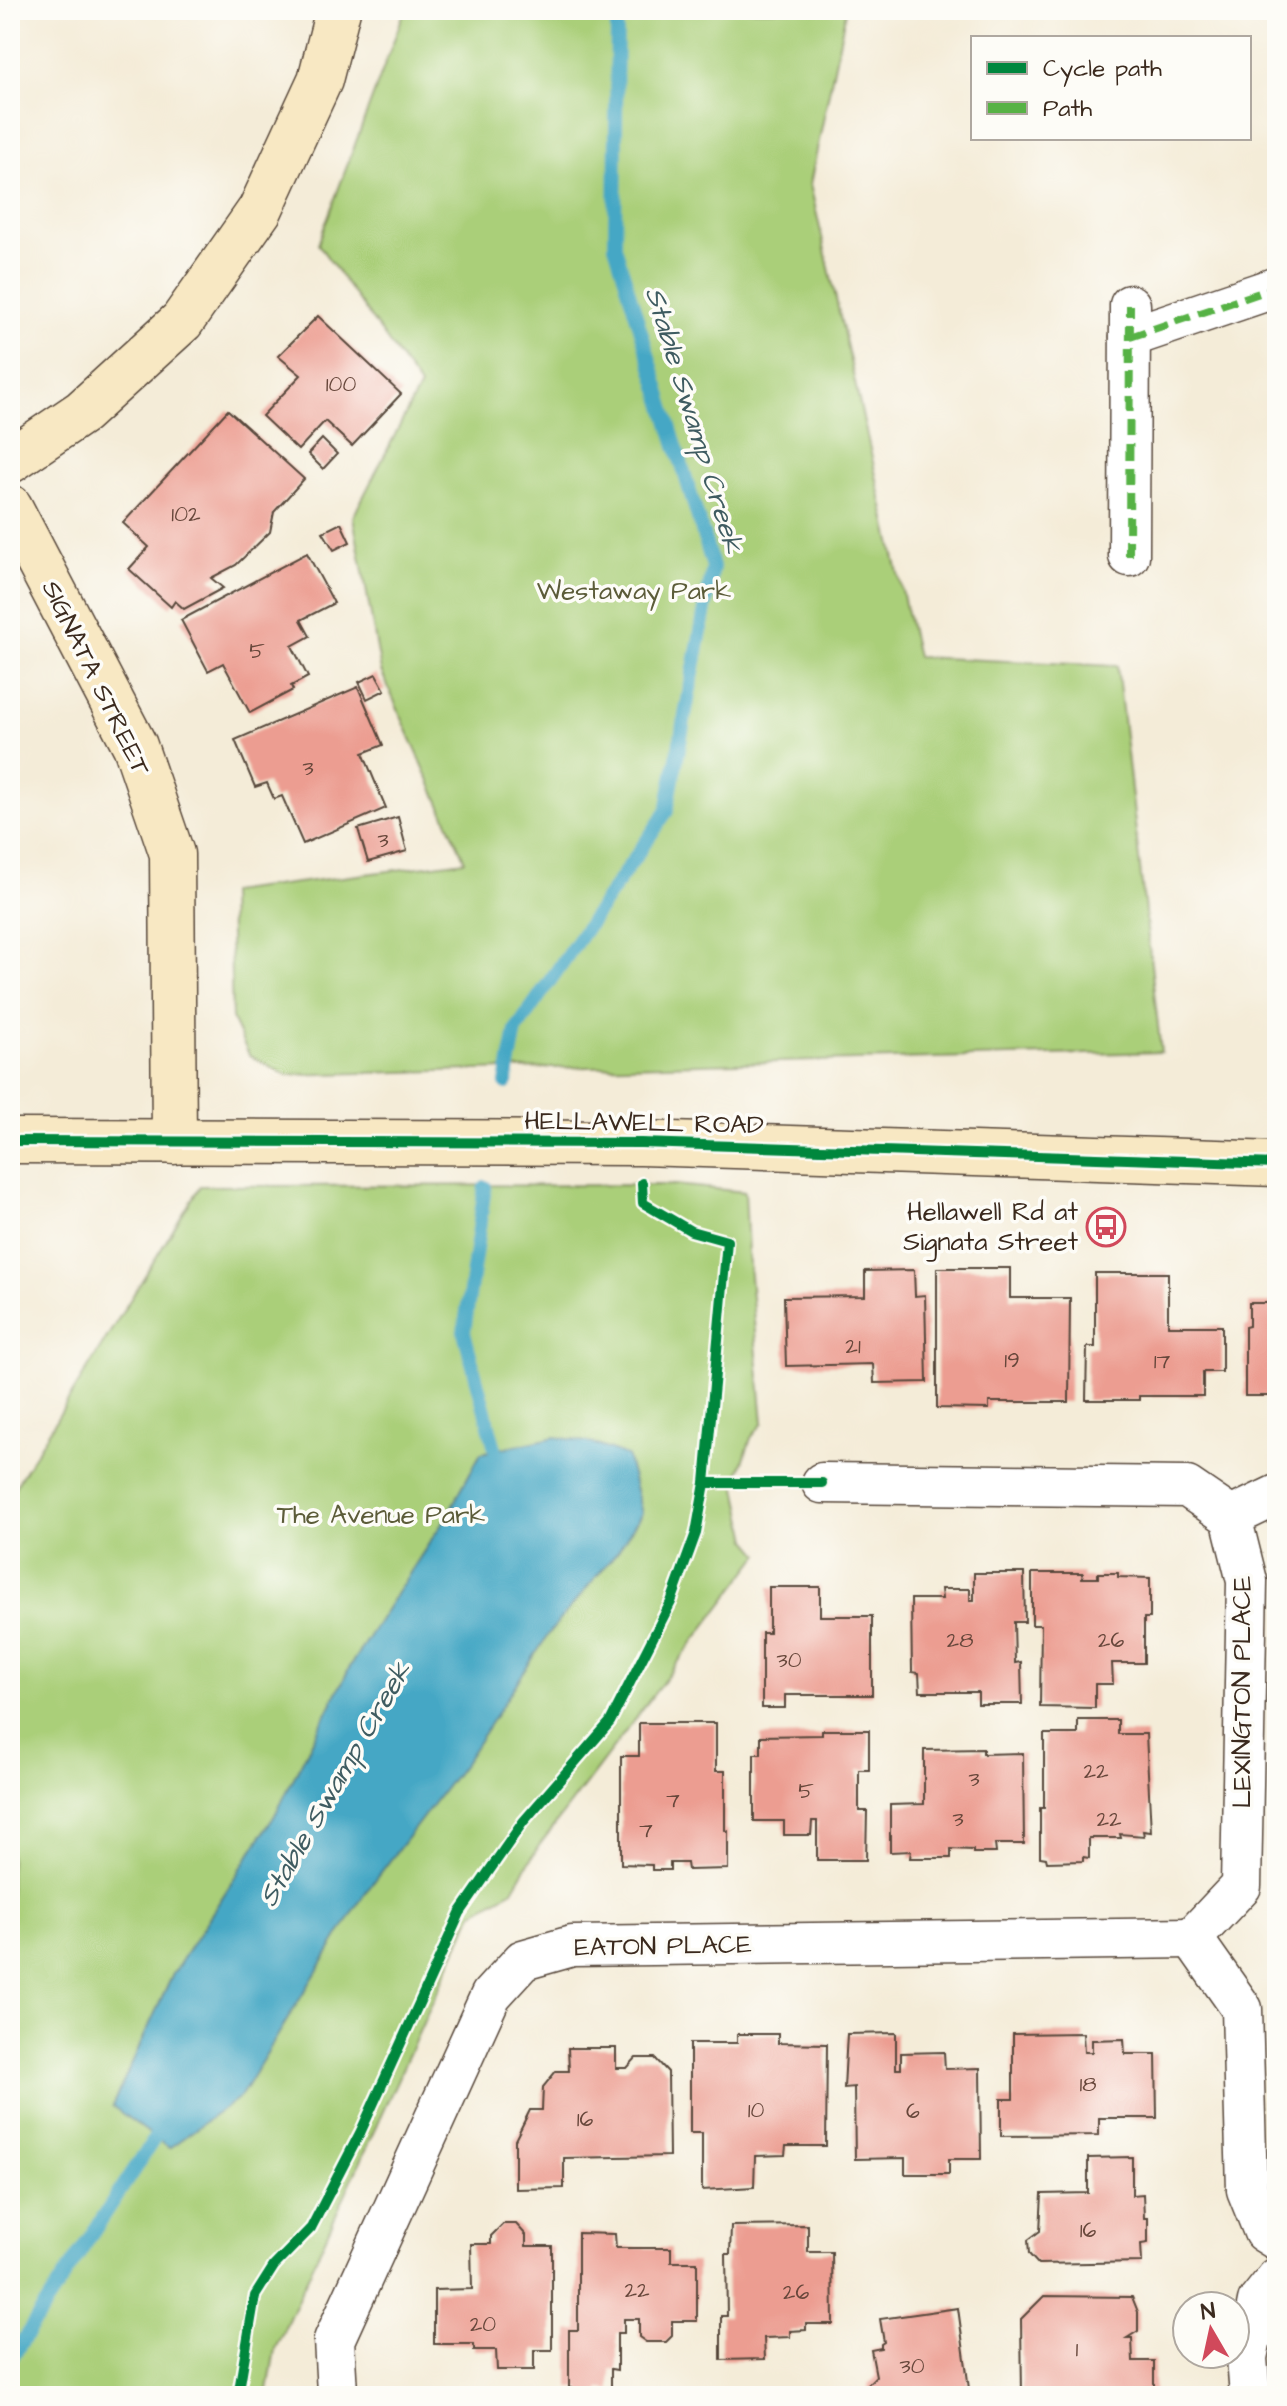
<svg xmlns="http://www.w3.org/2000/svg" width="1287" height="2406" viewBox="0 0 1287 2406" font-family="'Architects Daughter',sans-serif">
  <style>
    .green { fill: #aacf79; stroke: #727c4c; stroke-width: 2 }
    .water { fill: #45a7c5; stroke: #406872; stroke-width: 2 }
    .lines { fill: none; stroke-linecap: round; stroke-linejoin: round }
    .stream { stroke: #45a7c5; stroke-width: 14 }
    .building { fill: #ec9d91 }
    .street-casing { stroke: #57473a; stroke-width: 43 }
    .secondary-casing { stroke: #57473a; stroke-width: 47 }
    .street { stroke: #fff; stroke-width: 40 }
    .secondary { stroke: #f8e8c3; stroke-width: 44 }
    .quiet { stroke: #57b245; stroke-width: 8; stroke-dasharray: 16 8; stroke-linecap: butt }
    .cycleway-casing { stroke: #fdfcf7; stroke-width: 15 }
    .cycleway { stroke: #00873e; stroke-width: 10 }
    .labels { text-anchor: middle; dominant-baseline: central; stroke-width: 7; stroke-linejoin: round; paint-order: stroke }
    .number-label { font-size: 22px; fill: #67473b }
    .park-label { font-size: 26px; fill: #5c5c39; stroke: #fdfcf7 }
    .street-label { font-size: 26px; fill: #3b2a1e; stroke: #fdfcf7 }
    .poi-label { font-size: 26px; fill: #3b2a1e; stroke: #fdfcf7; text-anchor: end }
    .water-label { font-size: 28px; font-style: italic; fill: #3f5c61; stroke: #fdfcf7 }
  </style>
  <rect width="100%" height="100%" fill="#fdfcf7"/>
  <filter id="ink" filterUnits="userSpaceOnUse"><feTurbulence type="fractalNoise" baseFrequency=".0125" numOctaves="2"/><feDisplacementMap in="SourceGraphic" scale="16" xChannelSelector="R" yChannelSelector="G"/><feConvolveMatrix kernelMatrix="1 2 1 2 8 2 1 2 1" color-interpolation-filters="sRGB"/></filter>
  <filter id="wash" filterUnits="userSpaceOnUse"><feTurbulence type="fractalNoise" baseFrequency=".006" numOctaves="4" result="noise"/><feDisplacementMap in="SourceGraphic" scale="32" xChannelSelector="R" yChannelSelector="G"/><feGaussianBlur stdDeviation="1.8" result="paint"/><feColorMatrix in="noise" values="0 0 0 0 0 0 0 0 0 0 0 0 0 0 0 0 0 1.4 0 .05"/><feComposite in="paint" operator="in"/></filter>
  <g filter="url(#wash)">
    <rect width="100%" height="100%" fill="#f4ecd8"/>
    <g class="green">
      <path d="M 405,10 L 846,10 L 810,184 L 917,657 L 1117,666 L 1161,1052 L 286,1075 L 249,1055 L 232,1019 L 229,892 L 465,861 L 381,671 L 353,517 L 420,386 L 318,244 Z"/>
      <path d="M 675,1185 L 745,1192 L 748,1253 L 763,1423 L 751,1438 L 736,1483 L 748,1540 L 760,1554 L 538,1847 L 513,1890 L 473,1913 L 275,2349 L 268,2391 L 270,2396 L 10,2396 L 10,1495 L 200,1186 Z"/>
    </g>
    <path class="water" d="M 556,1437 L 592,1443 L 627,1456 L 642,1513 L 617,1552 L 550,1632 L 467,1759 L 363,1896 L 240,2097 L 169,2148 L 112,2106 L 173,1974 L 275,1815 L 353,1661 L 446,1517 L 481,1453 Z"/>
    <g class="lines">
      <g class="stream">
        <path d="M 506,1083 L 516,1030 L 667,811 L 713,567 L 615,246 L 617,10"/>
        <path d="M 485,1187 L 464,1332 L 500,1467"/>
        <path d="M 10,2360 L 165,2122"/>
      </g>
    </g>
    <g id="blocks">
      <g class="building">
        <path d="M 318,316 L 401,394 L 352,446 L 325,421 L 298,450 L 262,416 L 301,375 L 278,356 Z"/>
        <path d="M 228,410 L 304,479 L 274,512 L 270,532 L 236,565 L 211,578 L 223,588 L 184,609 L 175,601 L 171,607 L 129,569 L 149,547 L 123,523 Z"/>
        <path d="M 322,439 L 337,454 L 323,469 L 308,454 Z"/>
        <path d="M 341,523 L 350,542 L 334,550 L 323,532 Z"/>
        <path d="M 307,553 L 334,603 L 301,620 L 310,636 L 292,646 L 308,677 L 291,686 L 293,690 L 250,713 L 223,663 L 208,671 L 181,620 Z"/>
        <path d="M 376,674 L 385,690 L 367,699 L 359,682 Z"/>
        <path d="M 358,687 L 383,745 L 363,753 L 386,808 L 303,844 L 282,796 L 274,799 L 267,783 L 255,787 L 235,740 Z"/>
        <path d="M 398,817 L 407,851 L 368,862 L 358,829 Z"/>
        <path d="M 937,1268 L 1010,1268 L 1010,1298 L 1070,1298 L 1069,1402 L 989,1402 L 989,1409 L 937,1408 Z"/>
        <path d="M 914,1270 L 915,1296 L 925,1295 L 927,1382 L 874,1383 L 873,1364 L 786,1366 L 784,1297 L 865,1296 L 865,1271 Z"/>
        <path d="M 1095,1273 L 1168,1273 L 1168,1326 L 1222,1326 L 1222,1372 L 1203,1372 L 1203,1396 L 1139,1396 L 1139,1400 L 1086,1400 L 1087,1347 L 1095,1347 Z"/>
        <path d="M 1249,1303 L 1277,1303 L 1277,1396 L 1245,1396 L 1245,1327 L 1249,1326 Z"/>
        <path d="M 974,1573 L 1024,1573 L 1025,1622 L 1014,1622 L 1015,1663 L 1021,1662 L 1022,1704 L 978,1704 L 978,1692 L 920,1692 L 919,1673 L 912,1672 L 911,1599 L 942,1599 L 941,1589 L 970,1589 L 970,1600 L 974,1600 Z"/>
        <path d="M 1032,1573 L 1083,1573 L 1082,1578 L 1098,1578 L 1098,1573 L 1118,1573 L 1118,1577 L 1150,1578 L 1150,1618 L 1144,1618 L 1144,1663 L 1112,1663 L 1113,1684 L 1095,1684 L 1095,1708 L 1040,1707 L 1041,1625 L 1032,1625 Z"/>
        <path d="M 769,1587 L 820,1587 L 820,1616 L 872,1616 L 872,1695 L 785,1695 L 785,1708 L 762,1708 L 762,1633 L 769,1633 Z"/>
        <path d="M 1078,1720 L 1118,1720 L 1118,1734 L 1146,1734 L 1151,1832 L 1143,1831 L 1144,1836 L 1120,1834 L 1121,1838 L 1089,1838 L 1089,1858 L 1083,1857 L 1083,1861 L 1047,1862 L 1046,1858 L 1040,1857 L 1040,1808 L 1044,1808 L 1044,1734 L 1078,1734 Z"/>
        <path d="M 639,1723 L 716,1723 L 716,1771 L 725,1771 L 725,1830 L 728,1831 L 728,1869 L 688,1870 L 687,1863 L 670,1863 L 670,1870 L 652,1870 L 652,1865 L 621,1864 L 621,1756 L 639,1756 Z"/>
        <path d="M 822,1730 L 869,1730 L 869,1770 L 859,1770 L 859,1811 L 867,1811 L 866,1860 L 817,1860 L 817,1821 L 812,1821 L 811,1835 L 784,1835 L 784,1821 L 754,1821 L 754,1754 L 761,1754 L 761,1736 L 822,1735 Z"/>
        <path d="M 983,1749 L 983,1754 L 1023,1753 L 1024,1844 L 995,1844 L 996,1853 L 973,1853 L 973,1850 L 951,1849 L 951,1858 L 910,1858 L 911,1851 L 890,1852 L 890,1805 L 924,1804 L 924,1750 Z"/>
        <path d="M 896,2033 L 896,2069 L 901,2069 L 901,2053 L 944,2052 L 945,2069 L 980,2068 L 981,2159 L 949,2159 L 949,2174 L 905,2174 L 905,2158 L 855,2159 L 854,2087 L 844,2088 L 847,2034 Z"/>
        <path d="M 1083,2033 L 1084,2052 L 1092,2052 L 1092,2040 L 1124,2039 L 1125,2054 L 1156,2054 L 1157,2118 L 1099,2118 L 1099,2135 L 1001,2136 L 1001,2099 L 1013,2099 L 1013,2034 Z"/>
        <path d="M 737,2034 L 778,2034 L 778,2043 L 827,2044 L 826,2146 L 786,2146 L 785,2155 L 755,2156 L 754,2187 L 702,2190 L 702,2133 L 690,2133 L 690,2043 L 737,2043 Z"/>
        <path d="M 568,2048 L 616,2048 L 616,2068 L 627,2068 L 636,2058 L 655,2058 L 668,2072 L 669,2156 L 564,2158 L 564,2188 L 515,2189 L 515,2140 L 530,2110 L 542,2110 L 543,2087 L 556,2071 L 569,2071 Z"/>
        <path d="M 1132,2157 L 1132,2195 L 1143,2194 L 1144,2218 L 1148,2218 L 1148,2243 L 1141,2244 L 1142,2262 L 1038,2264 L 1029,2254 L 1028,2240 L 1040,2231 L 1042,2194 L 1088,2193 L 1088,2158 Z"/>
        <path d="M 503,2224 L 516,2224 L 526,2235 L 526,2246 L 552,2246 L 552,2350 L 534,2350 L 534,2370 L 497,2370 L 496,2350 L 474,2350 L 474,2344 L 434,2344 L 434,2290 L 472,2289 L 471,2244 L 491,2244 L 491,2236 Z"/>
        <path d="M 808,2225 L 808,2252 L 832,2252 L 833,2324 L 806,2324 L 806,2330 L 790,2331 L 790,2337 L 764,2338 L 765,2359 L 721,2360 L 721,2316 L 727,2316 L 726,2254 L 730,2254 L 731,2226 Z"/>
        <path d="M 578,2233 L 615,2234 L 616,2248 L 671,2248 L 671,2262 L 697,2262 L 697,2321 L 672,2321 L 672,2336 L 666,2342 L 646,2342 L 639,2337 L 639,2319 L 624,2319 L 624,2333 L 617,2333 L 617,2370 L 611,2369 L 611,2390 L 600,2389 L 600,2393 L 581,2393 L 581,2388 L 569,2388 L 569,2330 L 578,2330 Z"/>
        <path d="M 1044,2296 L 1132,2297 L 1138,2312 L 1138,2331 L 1127,2338 L 1132,2338 L 1133,2361 L 1154,2361 L 1154,2396 L 1022,2396 L 1021,2319 Z"/>
        <path d="M 958,2308 L 970,2396 L 869,2396 L 868,2384 L 876,2376 L 871,2350 L 881,2348 L 881,2344 L 884,2342 L 880,2319 Z"/>
      </g>
    </g>
  </g>
  <g filter="url(#ink)">
    <use href="#blocks" fill-opacity="0" stroke="#57473a" stroke-width="2"/>
    <g class="lines">
      <g class="street-casing">
        <g id="street">
          <path d="M 1130,337 L 1277,287"/>
          <path d="M 1129,556 L 1130,305"/>
          <path d="M 822,1483 L 1187,1487 L 1231,1517 L 1247,1581 L 1241,1886 L 1192,1938 L 1242,2009 L 1247,2190 L 1264,2232 L 1277,2240"/>
          <path d="M 1231,1517 L 1277,1495"/>
          <path d="M 339,2396 L 337,2392 L 334,2340 L 491,1995 L 523,1960 L 572,1946 L 1192,1938"/>
          <path d="M 1250,2396 L 1247,2358 L 1258,2302 L 1277,2278"/>
        </g>
      </g>
      <g class="secondary-casing">
        <g id="secondary">
          <path d="M 10,461 L 82,412 L 182,321 L 260,210 L 320,80 L 338,10"/>
          <path d="M 10,507 L 135,746 L 172,854 L 174,1142"/>
          <path d="M 10,1141 L 641,1143 L 1277,1164"/>
        </g>
      </g>
      <use href="#street" class="street"/>
      <use href="#secondary" class="secondary"/>
      <g class="quiet">
        <path d="M 1130,337 L 1277,287"/>
        <path d="M 1129,556 L 1130,305"/>
      </g>
      <g class="cycleway-casing">
        <g id="cycleway">
          <path d="M 10,1141 L 641,1143 L 1277,1164"/>
          <path d="M 705,1483 L 822,1483"/>
          <path d="M 238,2396 L 255,2296 L 274,2266 L 311,2228 L 361,2131 L 460,1913 L 523,1822 L 610,1722 L 671,1602 L 696,1533 L 705,1483 L 727,1241 L 691,1231 L 643,1203 L 642,1183"/>
        </g>
      </g>
      <use href="#cycleway" class="cycleway"/>
    </g>
  </g>
  <defs>
    <g id="bus-ring" transform="scale(2)"><circle r="9.5" fill="#fdfcf7" stroke="#d1495b" stroke-width="1.5"/><path d="M-5-6H5V4H4V6H2V4H-2V6H-4V4H-5ZM-3.5-4V0h7V-4ZM-3.5 1.2v1.5H-2V1.2ZM2 1.2v1.5H3.5V1.2Z" fill="#d1495b"/></g>
  </defs>
  <g fill-rule="evenodd">
    <use href="#bus-ring" x="1106" y="1227"/>
  </g>
  <g class="labels">
    <g class="number-label">
      <text x="341" y="384">100</text>
      <text x="186" y="514">102</text>
      <text x="257" y="651">5</text>
      <text x="308" y="768">3</text>
      <text x="383" y="840">3</text>
      <text x="853" y="1346">21</text>
      <text x="1012" y="1360">19</text>
      <text x="1162" y="1361">17</text>
      <text x="960" y="1640">28</text>
      <text x="1111" y="1640">26</text>
      <text x="789" y="1660">30</text>
      <text x="1096" y="1771">22</text>
      <text x="974" y="1779">3</text>
      <text x="806" y="1791">5</text>
      <text x="673" y="1800">7</text>
      <text x="958" y="1819">3</text>
      <text x="1109" y="1819">22</text>
      <text x="646" y="1830">7</text>
      <text x="1088" y="2084">18</text>
      <text x="756" y="2110">10</text>
      <text x="913" y="2111">6</text>
      <text x="585" y="2119">16</text>
      <text x="1088" y="2230">16</text>
      <text x="637" y="2290">22</text>
      <text x="796" y="2292">26</text>
      <text x="483" y="2324">20</text>
      <text x="1077" y="2349">1</text>
      <text x="912" y="2366">30</text>
    </g>
    <g class="park-label">
      <text x="634" y="591">Westaway Park</text>
      <text x="381" y="1515">The Avenue Park</text>
    </g>
    <g class="street-label">
      <text transform="translate(96 678) rotate(64)">SIGNATA STREET</text>
      <text transform="translate(644 1123) rotate(1)">HELLAWELL ROAD</text>
      <text transform="translate(1242 1692) rotate(-90)">LEXINGTON PLACE</text>
      <text transform="translate(663 1946) rotate(-1)">EATON PLACE</text>
    </g>
    <g class="poi-label">
      <text x="1078" y="1212">Hellawell Rd at<tspan x="1078" dy="30">Signata Street</tspan></text>
    </g>
    <g class="water-label">
      <text transform="translate(694 420) rotate(73)">Stable Swamp Creek</text>
      <text transform="translate(335 1784) rotate(-60)">Stable Swamp Creek</text>
    </g>
  </g>
  <rect width="1287" height="2406" fill="none" stroke="#fdfcf7" stroke-width="40"/>
  <rect x="971" y="36" width="280" height="104" fill="#fdfcf7" stroke="#afa8a0" stroke-width="2"/>
  <rect x="987" y="62" width="40" height="12" fill="#00873e" stroke="#afa8a0" stroke-width="2"/>
  <text x="1043" y="76" font-size="24" fill="#3b2a1e">Cycle path</text>
  <rect x="987" y="102" width="40" height="12" fill="#57b245" stroke="#afa8a0" stroke-width="2"/>
  <text x="1043" y="116" font-size="24" fill="#3b2a1e">Path</text>
  <g transform="translate(1211 2330) rotate(351)"><circle r="38" fill="#fdfcf7" stroke="#afa8a0" stroke-width="2"/>
  <path d="M0-6L14 30L0 20L-14 30Z" fill="#d1495b"/>
  <text y="-12" font-size="22" font-weight="bold" text-anchor="middle" fill="#3b2a1e">N</text>
  </g>
</svg>
